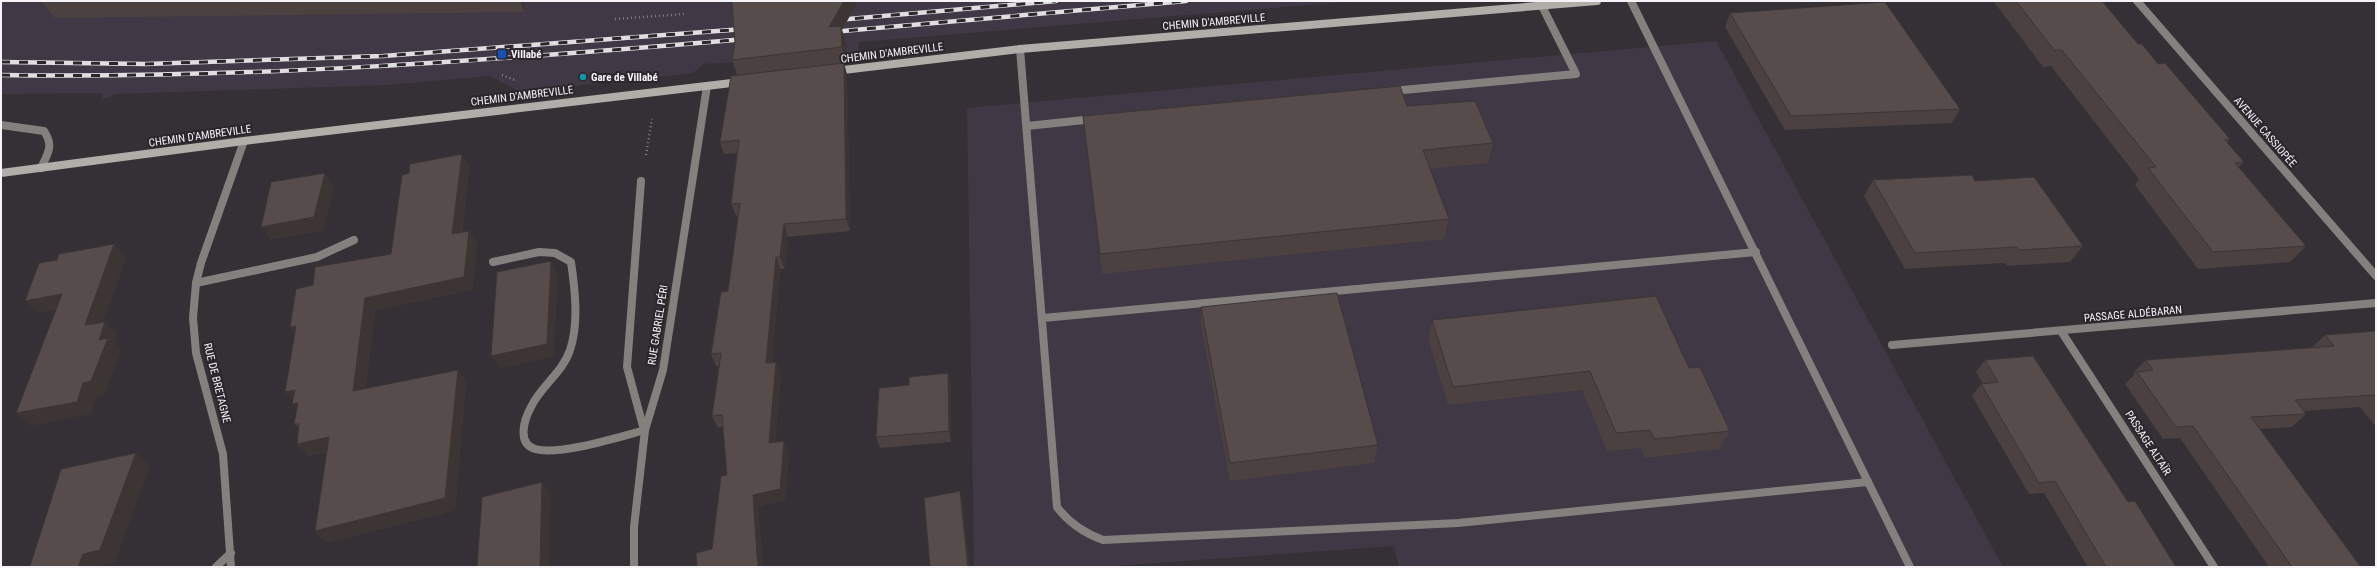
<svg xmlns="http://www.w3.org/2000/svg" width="2377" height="568" viewBox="0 0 2377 568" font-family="'Roboto Condensed',sans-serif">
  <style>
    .built { fill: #403844 }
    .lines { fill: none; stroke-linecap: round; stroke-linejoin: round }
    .path { stroke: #837f85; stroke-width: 2.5; stroke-dasharray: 1 3; stroke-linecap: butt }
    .lane { stroke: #83807d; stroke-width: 8 }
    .street { stroke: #83807d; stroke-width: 8 }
    .secondary { stroke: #b1ada8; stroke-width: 8 }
    .rail-casing { stroke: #e1dee3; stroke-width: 4.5 }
    .rail { stroke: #2a262c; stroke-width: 3; stroke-dasharray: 9; stroke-linecap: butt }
    .wall { fill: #4a4140 }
    .shaded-wall { fill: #3c3534 }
    .building { fill: #564c4b; stroke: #3c3534 }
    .transit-dot { fill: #1a4fb4; stroke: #2a262c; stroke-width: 1.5 }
    .culture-dot { fill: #0f9aa8; stroke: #2a262c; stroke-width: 1.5 }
    .labels { text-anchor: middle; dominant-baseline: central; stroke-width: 4; stroke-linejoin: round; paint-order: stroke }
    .street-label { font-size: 11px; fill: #f6f3f8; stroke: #2a262c }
    .poi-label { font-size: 11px; font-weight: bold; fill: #f6f3f8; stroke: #2a262c; text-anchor: start }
  </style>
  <rect width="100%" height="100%" fill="#343036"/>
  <g class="built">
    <path d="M 1,1 L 1357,1 L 859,42 L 858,55 L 703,64 L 693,73 L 528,91 L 519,91 L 489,76 L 387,85 L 116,94 L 102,100 L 102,93 L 1,94 Z"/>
    <path d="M 1716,41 L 2003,567 L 1399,567 L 1394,546 L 1100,567 L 974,567 L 967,108 Z"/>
  </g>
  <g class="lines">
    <g class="path">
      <path d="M 615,19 L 684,14"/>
      <path d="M 502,75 L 517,81"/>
      <path d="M 646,155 L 652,119"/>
    </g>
    <g class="lane">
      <path d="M 1631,1 L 1910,567"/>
      <path d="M 1020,49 L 1057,507 C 1069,523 1084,533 1103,540 L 1458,523 L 1868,482"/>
      <path d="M 1392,91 L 1576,74 L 1542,6"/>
      <path d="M 1,125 L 44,131 C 54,146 48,153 41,168"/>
      <path d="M 1027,126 L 1094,119"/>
      <path d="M 1043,318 L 1756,252"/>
    </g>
    <g class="street">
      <path d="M 2137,1 L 2376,276"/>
      <path d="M 641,181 L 627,367 L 644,430"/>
      <path d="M 493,262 L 539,252 L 555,253 L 571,262 C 575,289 579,324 570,350 C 563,372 541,386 531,407 C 525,418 516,443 535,449 C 559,456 619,437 645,430"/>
      <path d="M 196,283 L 317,257 L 354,240"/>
      <path d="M 2061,331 L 2214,567"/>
      <path d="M 1892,345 L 2376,303"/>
      <path d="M 216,567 L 231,553"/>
      <path d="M 231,567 L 223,454 L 196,353 L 193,318 L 196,283 L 201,263 L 244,141"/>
      <path d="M 634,567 L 634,527 L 645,430 L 663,370 L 707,86"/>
    </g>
    <g class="secondary">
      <path d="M 835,71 L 1020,49 L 1597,1"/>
      <path d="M 1,173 L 244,141 L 740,82"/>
    </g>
    <g class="rail-casing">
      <g id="rail">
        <path d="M 837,20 L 1056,1"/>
        <path d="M 831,32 L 1186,1"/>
        <path d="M 1,62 L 146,64 L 383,56 L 744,29"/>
        <path d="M 1,75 C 250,79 498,60 746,39"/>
      </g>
    </g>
    <use href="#rail" class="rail"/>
  </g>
  <g class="wall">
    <path d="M 41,1 L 525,1 L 525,12 L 55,18 Z"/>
    <path d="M 732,1 L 858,1 L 842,30 L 846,43 L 847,64 L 844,64 L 847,75 L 850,231 L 788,237 L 785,269 L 780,269 L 772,362 L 776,362 L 781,373 L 775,442 L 784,441 L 789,453 L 785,500 L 758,506 L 763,567 L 697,567 L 712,549 L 727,475 L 723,427 L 718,428 L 712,416 L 719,366 L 716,366 L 711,354 L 728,291 L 738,216 L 736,216 L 731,204 L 737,153 L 724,154 L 720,142 L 737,75 L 732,60 L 735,43 Z"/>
    <path d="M 1995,1 L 2102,1 L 2138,44 L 2158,64 L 2230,139 L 2227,143 L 2244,162 L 2239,167 L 2306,246 L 2290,262 L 2198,269 L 2135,185 L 2139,179 L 2051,66 L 2043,67 L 1994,2 Z"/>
    <path d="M 1730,13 L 1960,109 L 1952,123 L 1785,130 L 1725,27 Z"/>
    <path d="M 1407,106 L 1493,143 L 1488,163 L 1430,169 L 1449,219 L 1444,239 L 1102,274 L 1085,135 L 1083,116 Z"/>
    <path d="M 469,167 L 462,233 L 469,231 L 477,244 L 472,290 L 375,310 L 365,389 L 458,370 L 466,382 L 455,510 L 327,543 L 315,531 L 327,452 L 308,456 L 297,444 L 299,428 L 294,424 L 297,409 L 293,400 L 285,392 L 313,285 L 391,254 Z"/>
    <path d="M 1873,180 L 1975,181 L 2083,246 L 2070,262 L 2008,266 L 2004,263 L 1905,269 L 1864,196 Z"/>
    <path d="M 1201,307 L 1378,445 L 1374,463 L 1230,481 L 1201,326 Z"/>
    <path d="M 1432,320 L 1689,368 L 1730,431 L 1719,449 L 1645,458 L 1641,448 L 1607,451 L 1582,390 L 1448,405 L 1428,339 Z"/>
    <path d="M 2376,331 L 2376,427 L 2360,407 L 2304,411 L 2306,414 L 2292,427 L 2259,429 L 2360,566 L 2358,567 L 2269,567 L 2180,438 L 2163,439 L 2125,384 L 2135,374 L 2134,372 L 2146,360 L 2311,348 L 2325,335 Z"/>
    <path d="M 1985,360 L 2128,502 L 2176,567 L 2088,567 L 2044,493 L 2029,494 L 1972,396 L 1981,384 L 1983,384 L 1976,372 Z"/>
    <path d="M 951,384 L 951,442 L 880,448 L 876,437 Z"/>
  </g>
  <g class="shaded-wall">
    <path d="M 520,1 L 525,1 L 525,12 Z"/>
    <path d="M 844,1 L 858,1 L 842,30 L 846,43 L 847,64 L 842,47 L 829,27 Z"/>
    <path d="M 844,63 L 847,75 L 850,231 L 846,219 Z"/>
    <path d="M 462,154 L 469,167 L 460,247 L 452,234 Z"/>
    <path d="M 325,173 L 334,187 L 324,231 L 271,240 L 261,227 Z"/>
    <path d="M 784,224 L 788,237 L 785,269 L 780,257 Z"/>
    <path d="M 469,231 L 477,244 L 472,290 L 375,310 L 363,403 L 353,391 L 365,298 Z"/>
    <path d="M 114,244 L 126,258 L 98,338 L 85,325 Z"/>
    <path d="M 776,257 L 780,269 L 771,374 L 766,363 Z"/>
    <path d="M 551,261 L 558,274 L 554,356 L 500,369 L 491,356 Z"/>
    <path d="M 62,294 L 75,307 L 39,313 L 25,301 Z"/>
    <path d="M 105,322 L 118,335 L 115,345 L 121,351 L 105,394 L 97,396 L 91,414 L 31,426 L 16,413 L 83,383 Z"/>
    <path d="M 296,326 L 300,339 L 290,327 Z"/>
    <path d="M 776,362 L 781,373 L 774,454 L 769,443 Z"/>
    <path d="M 458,370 L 466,382 L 455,510 L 327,543 L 315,531 Z"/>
    <path d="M 948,373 L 951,384 L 951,442 L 949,431 Z"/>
    <path d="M 295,390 L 303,416 L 292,404 L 296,403 L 285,392 Z"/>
    <path d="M 329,437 L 340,449 L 308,456 L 297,444 Z"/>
    <path d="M 784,441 L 789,453 L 785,500 L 758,506 L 763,567 L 758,567 L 753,495 Z"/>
    <path d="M 136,453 L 150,466 L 115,562 L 98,566 L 98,567 L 78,567 L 83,554 Z"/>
    <path d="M 542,482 L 551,494 L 549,567 L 540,567 Z"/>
    <path d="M 960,491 L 963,502 L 970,567 L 968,567 Z"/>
  </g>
  <g class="building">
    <path d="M 732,1 L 844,1 L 829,27 L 841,26 L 842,47 L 732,60 L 735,43 Z"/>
    <path d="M 2016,1 L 2102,1 L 2138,44 L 2142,44 L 2158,64 L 2165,63 L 2230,139 L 2225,140 L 2244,162 L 2235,163 L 2306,246 L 2213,252 L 2148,168 L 2156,167 L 2062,50 L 2054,50 Z"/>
    <path d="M 1885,2 L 1960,109 L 1791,116 L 1730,13 Z"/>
    <path d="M 844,63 L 846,219 L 784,224 L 780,257 L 776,257 L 766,363 L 776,362 L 769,443 L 784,441 L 780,489 L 753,495 L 758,567 L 697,567 L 696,553 L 712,549 L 721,476 L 727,475 L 722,415 L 712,416 L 721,353 L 711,354 L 721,292 L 728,291 L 740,203 L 731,204 L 739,140 L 720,142 L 731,76 Z"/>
    <path d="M 1400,86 L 1407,106 L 1475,101 L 1493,143 L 1423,150 L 1449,219 L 1100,254 L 1083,116 Z"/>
    <path d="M 462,154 L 452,234 L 469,231 L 464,277 L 365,298 L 353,391 L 458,370 L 445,498 L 315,531 L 329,437 L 297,444 L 299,424 L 294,424 L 298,403 L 292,404 L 295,390 L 285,392 L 296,326 L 290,327 L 296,289 L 313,285 L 315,267 L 391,254 L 402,175 L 409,173 L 410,164 Z"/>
    <path d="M 325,173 L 314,217 L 261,227 L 271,182 Z"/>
    <path d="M 1972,175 L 1975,181 L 2034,177 L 2083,246 L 2020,250 L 2016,247 L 1915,253 L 1873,180 Z"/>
    <path d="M 114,244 L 85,325 L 105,322 L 99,340 L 108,338 L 91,381 L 83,383 L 77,402 L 16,413 L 62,294 L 25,301 L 39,263 L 57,260 L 59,254 Z"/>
    <path d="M 551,261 L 547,344 L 491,356 L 497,272 Z"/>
    <path d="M 1337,293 L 1378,445 L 1230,463 L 1201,307 Z"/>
    <path d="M 1656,296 L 1689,368 L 1700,367 L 1730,431 L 1654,439 L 1650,430 L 1616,433 L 1590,371 L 1453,387 L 1432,320 Z"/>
    <path d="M 2376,331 L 2376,397 L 2375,395 L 2295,400 L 2306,414 L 2251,417 L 2360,566 L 2342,567 L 2292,567 L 2193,426 L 2176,427 L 2137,372 L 2153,370 L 2146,360 L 2334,346 L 2325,335 Z"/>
    <path d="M 2033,356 L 2128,502 L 2135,501 L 2176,567 L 2106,567 L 2055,481 L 2039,483 L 1981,384 L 1998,382 L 1985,360 Z"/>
    <path d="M 948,373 L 949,431 L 876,437 L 879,388 L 909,385 L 909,377 Z"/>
    <path d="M 136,453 L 100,550 L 83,554 L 78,567 L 25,567 L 30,566 L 61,469 Z"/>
    <path d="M 542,482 L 540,567 L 477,567 L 482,497 Z"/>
    <path d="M 960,491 L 968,567 L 930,567 L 924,498 Z"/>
  </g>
  <rect class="transit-dot" x="497" y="49" width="10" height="10" rx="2"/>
  <circle class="culture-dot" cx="583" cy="77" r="4"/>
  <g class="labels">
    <g class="street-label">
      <text transform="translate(1214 22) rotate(-5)">CHEMIN D'AMBREVILLE</text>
      <text transform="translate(892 53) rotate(-7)">CHEMIN D'AMBREVILLE</text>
      <text transform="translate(522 96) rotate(-7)">CHEMIN D'AMBREVILLE</text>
      <text transform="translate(2265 132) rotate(49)">AVENUE CASSIOPÉE</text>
      <text transform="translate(200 136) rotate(-8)">CHEMIN D'AMBREVILLE</text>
      <text transform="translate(2133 314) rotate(-5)">PASSAGE ALDÉBARAN</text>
      <text transform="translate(658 325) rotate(-81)">RUE GABRIEL PÉRI</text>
      <text transform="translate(217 383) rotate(76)">RUE DE BRETAGNE</text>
      <text transform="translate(2148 443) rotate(57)">PASSAGE ALTAÏR</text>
    </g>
    <g class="poi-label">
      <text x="511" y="54">Villabé</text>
      <text x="591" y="77">Gare de Villabé</text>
    </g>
  </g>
  <rect width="2377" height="568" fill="none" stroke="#f6f3f8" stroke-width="4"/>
</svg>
